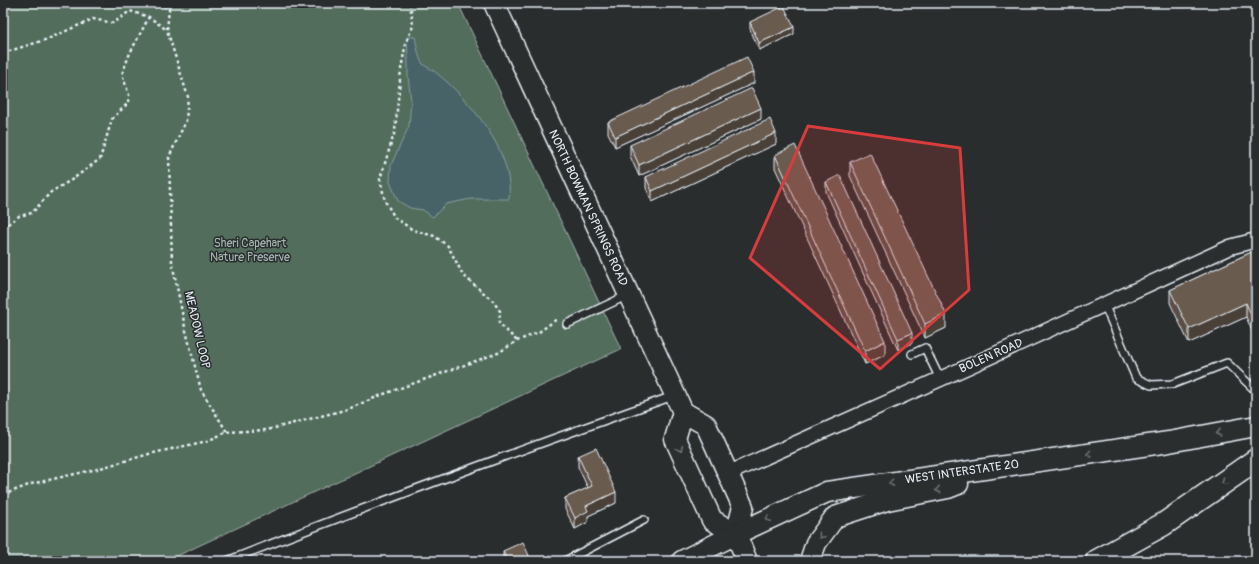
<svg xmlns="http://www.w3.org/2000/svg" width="1259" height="564" viewBox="0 0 1259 564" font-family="Pangolin,sans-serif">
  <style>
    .green { fill: #536d5c; stroke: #9eafaa }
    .water { fill: #466467; stroke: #879ca1 }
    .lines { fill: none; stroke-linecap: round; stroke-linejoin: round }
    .lane-casing { stroke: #e8f1f8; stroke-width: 10 }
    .street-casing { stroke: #e8f1f8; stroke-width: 17 }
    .secondary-casing { stroke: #e8f1f8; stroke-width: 23 }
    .highway-casing { stroke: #e8f1f8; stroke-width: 25 }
    .path { stroke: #e8f1f8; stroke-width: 2.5; stroke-dasharray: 3 3; stroke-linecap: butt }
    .lane { stroke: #2a2d2e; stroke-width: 7 }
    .street { stroke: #2a2d2e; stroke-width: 14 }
    .secondary { stroke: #2a2d2e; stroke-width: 20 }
    .highway { stroke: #2a2d2e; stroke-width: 22 }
    .wall { fill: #5a4e45; stroke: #e8f1f8 }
    .shaded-wall { fill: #4a4038; stroke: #e8f1f8 }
    .building { fill: #695b50; stroke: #e8f1f8 }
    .oneway { stroke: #6c7275 }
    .marked { fill: #d83c3d; fill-opacity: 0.2; stroke: #d83c3d; stroke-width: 3; stroke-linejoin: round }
    .labels { text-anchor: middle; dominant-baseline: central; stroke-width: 3; stroke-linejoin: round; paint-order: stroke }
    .street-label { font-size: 12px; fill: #e8f1f8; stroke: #2a2d2e }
    .park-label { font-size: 12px; fill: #a5b6b2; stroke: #2a2d2e }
  </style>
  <rect width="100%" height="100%" fill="#2a2d2e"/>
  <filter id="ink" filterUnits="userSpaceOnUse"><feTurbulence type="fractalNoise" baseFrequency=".025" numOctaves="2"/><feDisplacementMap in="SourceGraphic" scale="8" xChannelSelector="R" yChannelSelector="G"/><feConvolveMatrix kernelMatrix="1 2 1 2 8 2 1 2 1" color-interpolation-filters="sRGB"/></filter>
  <g filter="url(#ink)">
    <path class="green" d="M 3,3 L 458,3 L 621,349 L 166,561 L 3,561 Z"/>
    <path class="water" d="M 407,37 L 415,37 C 417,45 418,58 423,64 C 426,67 430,68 434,71 C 443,78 453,87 461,96 C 486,122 513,161 509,199 L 471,199 L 446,204 L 433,217 L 423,210 L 410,208 L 398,201 L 390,182 L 391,165 L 409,126 L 411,101 L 408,76 L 408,55 Z"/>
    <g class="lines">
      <g class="lane-casing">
        <g id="lane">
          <path d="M 1104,304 L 1136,378 L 1151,385 L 1173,384 L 1227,363 L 1256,391"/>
          <path d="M 567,324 L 628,295"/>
          <path d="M 912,354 L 925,348 L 940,379"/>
          <path d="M 227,561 C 375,503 523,449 673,396"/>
          <path d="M 565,561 L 644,520"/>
        </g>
      </g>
      <g class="street-casing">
        <path id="street" d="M 727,474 L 976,363 L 1230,247 L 1256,240"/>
      </g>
      <g class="secondary-casing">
        <g id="secondary">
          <path d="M 494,3 L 683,412 L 706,425 L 743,507 L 736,534"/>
          <path d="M 683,412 L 675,439 L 712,520 L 736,534"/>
          <path d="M 736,534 L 747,561"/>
          <path d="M 682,561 L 736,534 L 827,492 L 1169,442 L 1256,426"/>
          <path d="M 810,561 L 816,543 L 835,517 L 887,500 L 948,488 L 958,484"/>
        </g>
      </g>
      <g class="highway-casing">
        <path id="highway" d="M 1097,561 L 1164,524 L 1256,460"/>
      </g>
      <g class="path">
        <path d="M 410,3 L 413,26 L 406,42 L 401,69 L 395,131 L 380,179 L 385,201 L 395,218 L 413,230 L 434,236 L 448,246 L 463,275 L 493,301 L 500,311 L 499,323 L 517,341"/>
        <path d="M 3,53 L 48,39 L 93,19 L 113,23 L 130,11 L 149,17 L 167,30"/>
        <path d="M 3,228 L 19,216 L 32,213 L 51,192 L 73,179 L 100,159 L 112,119 L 128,103 L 129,95 L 122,74 L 130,53 L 149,17"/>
        <path d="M 227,432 L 267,430 L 348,409 L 384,394 L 498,353 L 517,341 L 539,332 L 557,319"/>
        <path d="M 3,495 L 31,484 L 97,469 L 149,454 L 207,441 L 227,432 L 201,390 L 185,327 L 172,262 L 169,157 L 186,121 L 188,97 L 167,30 L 169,9 L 160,3"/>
      </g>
      <use href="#lane" class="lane"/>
      <use href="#street" class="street"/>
      <use href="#secondary" class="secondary"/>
      <use href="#highway" class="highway"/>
    </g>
    <g class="wall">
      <path d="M 750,22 L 794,34 L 759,50 L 750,29 Z"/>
      <path d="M 754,83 L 615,147 L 608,133 L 608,122 Z"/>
      <path d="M 761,119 L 639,176 L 630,156 L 630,145 Z"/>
      <path d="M 776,144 L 652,202 L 646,188 L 646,177 Z"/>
      <path d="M 775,155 L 885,355 L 865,364 L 775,168 Z"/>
      <path d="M 850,162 L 946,328 L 925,338 L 850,176 Z"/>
      <path d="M 826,182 L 912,343 L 898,350 L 826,192 Z"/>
      <path d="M 1256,250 L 1256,340 L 1246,317 L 1189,343 L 1170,303 L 1170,290 Z"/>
      <path d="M 578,456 L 616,503 L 588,516 L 588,522 L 575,529 L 565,509 L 565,498 L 588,488 L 578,467 Z"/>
      <path d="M 503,551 L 530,561 L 504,561 L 503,559 Z"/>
    </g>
    <g class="shaded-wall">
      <path d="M 794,27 L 794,34 L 759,50 L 759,43 Z"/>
      <path d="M 754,72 L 754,83 L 615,147 L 615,137 Z"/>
      <path d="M 761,108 L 761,119 L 639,176 L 639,165 Z"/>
      <path d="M 776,133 L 776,144 L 652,202 L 652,191 Z"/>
      <path d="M 1246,303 L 1246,317 L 1189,343 L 1189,329 Z"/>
      <path d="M 946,314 L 946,328 L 925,338 L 925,324 Z"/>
      <path d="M 912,333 L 912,343 L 898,350 L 898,339 Z"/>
      <path d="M 885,341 L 885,355 L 865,364 L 865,351 Z"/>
      <path d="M 616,492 L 616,503 L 588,516 L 588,522 L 575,529 L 575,518 L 586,506 Z"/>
      <path d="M 530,558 L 530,561 L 524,561 Z"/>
    </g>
    <g class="building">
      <path d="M 784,6 L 794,27 L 759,43 L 750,22 Z"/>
      <path d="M 747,57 L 754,72 L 615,137 L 608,122 Z"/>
      <path d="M 752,88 L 761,108 L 639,165 L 630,145 Z"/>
      <path d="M 770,119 L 776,133 L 652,191 L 646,177 Z"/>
      <path d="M 795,145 L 885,341 L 865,351 L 775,155 Z"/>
      <path d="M 870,153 L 946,314 L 925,324 L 850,162 Z"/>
      <path d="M 840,175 L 912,333 L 898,339 L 826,182 Z"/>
      <path d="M 1256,250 L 1256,326 L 1246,303 L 1189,329 L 1170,290 Z"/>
      <path d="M 596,448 L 616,492 L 586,506 L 588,511 L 575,518 L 565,498 L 592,486 L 578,456 Z"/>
      <path d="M 523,542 L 530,558 L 524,561 L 507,561 L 503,551 Z"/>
    </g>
    <defs><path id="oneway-chevron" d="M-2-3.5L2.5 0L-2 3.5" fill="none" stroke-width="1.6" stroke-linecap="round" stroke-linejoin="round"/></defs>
    <g class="oneway">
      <use href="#oneway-chevron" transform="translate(1218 433) rotate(169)"/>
      <use href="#oneway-chevron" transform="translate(680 449) rotate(66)"/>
      <use href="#oneway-chevron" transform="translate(1089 454) rotate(172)"/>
      <use href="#oneway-chevron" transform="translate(1224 482) rotate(145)"/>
      <use href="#oneway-chevron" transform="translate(891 483) rotate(172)"/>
      <use href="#oneway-chevron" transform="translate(938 490) rotate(168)"/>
      <use href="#oneway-chevron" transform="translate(768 519) rotate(155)"/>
      <use href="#oneway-chevron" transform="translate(821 536) rotate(127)"/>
    </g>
  </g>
  <path class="marked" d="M 808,126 L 960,148 L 969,290 L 880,369 L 750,258 Z"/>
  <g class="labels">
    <g class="street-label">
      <text transform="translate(588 208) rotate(65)">NORTH BOWMAN SPRINGS ROAD</text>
      <text transform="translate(197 330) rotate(77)">MEADOW LOOP</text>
      <text transform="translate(991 356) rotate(-24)">BOLEN ROAD</text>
      <text transform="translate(962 472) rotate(-8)">WEST INTERSTATE 20</text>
    </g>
    <g class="park-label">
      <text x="250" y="243">Sheri Capehart<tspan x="250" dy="14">Nature Preserve</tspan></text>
    </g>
  </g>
  <rect width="1259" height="564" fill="none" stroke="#2a2d2e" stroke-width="16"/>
  <rect x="8" y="8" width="1243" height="548" fill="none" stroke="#e8f1f8" stroke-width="1.5" filter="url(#ink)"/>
</svg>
